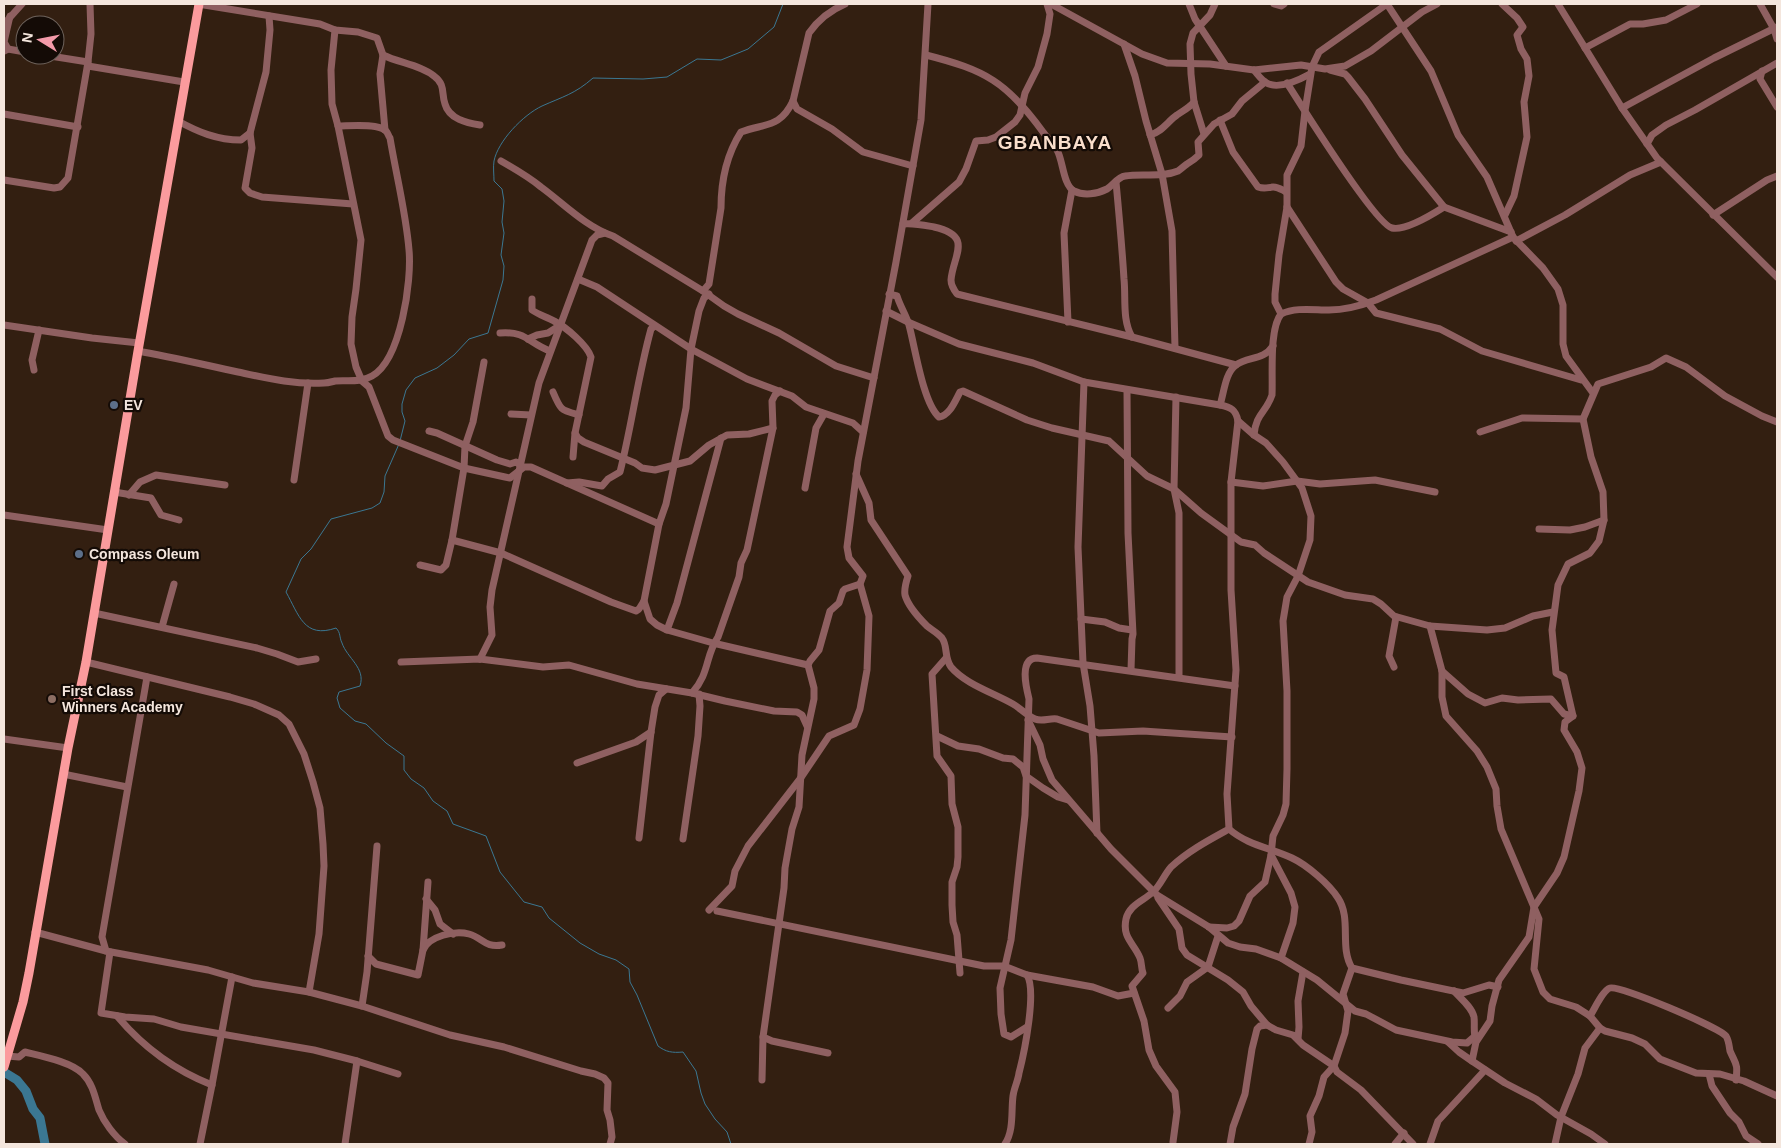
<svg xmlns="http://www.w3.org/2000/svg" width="1781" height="1148" viewBox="0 0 1781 1148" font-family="Arial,sans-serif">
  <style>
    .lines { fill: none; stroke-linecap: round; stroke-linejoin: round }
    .stream { stroke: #3b7792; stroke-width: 1 }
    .river { stroke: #3b7792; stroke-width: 9 }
    .minor { stroke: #8f6061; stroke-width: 7 }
    .major { stroke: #fb9b9d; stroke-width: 9 }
    .service-dot { fill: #5c6f8a; stroke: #140b06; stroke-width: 2 }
    .education-dot { fill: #8d6e63; stroke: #140b06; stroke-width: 2 }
    .labels { text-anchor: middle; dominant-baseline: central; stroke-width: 4.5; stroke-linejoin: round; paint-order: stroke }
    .poi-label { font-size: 14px; font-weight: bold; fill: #f4e6dd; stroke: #140b06; text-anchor: start }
    .district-label { font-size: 19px; font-weight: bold; letter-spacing: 1px; fill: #f9decb; stroke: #140b06 }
  </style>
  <rect width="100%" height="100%" fill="#331f11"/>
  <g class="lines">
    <g class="stream">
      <path d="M 400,441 L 405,421 L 402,412 L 402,404 L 406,390 L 415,378 L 437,368 L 454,355 L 469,339 L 488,333 L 503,280 L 504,266 L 501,255 L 504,233 L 502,222 L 504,201 L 502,189 L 494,181 C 494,175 493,167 494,161 C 498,141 523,115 542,106 C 562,97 575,94 593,78 L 643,79 L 667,77 L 697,59 L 721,60 L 748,49 L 774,27 L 783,4"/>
      <path d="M 399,444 L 385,476 L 384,492 L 380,503 L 372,508 L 331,519 L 311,549 L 301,559 L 286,592 C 299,615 304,639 336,628 C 341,633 339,637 342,643 C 347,658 366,668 360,686 L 339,692 L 337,698 L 340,708 L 355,721 L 366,724 L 386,743 L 404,756 L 404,770 L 411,779 L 424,788 L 433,801 L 447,811 L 453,824 L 486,836 L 500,872 L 524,902 L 542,907 L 549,918 L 580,943 L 599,954 L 616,960 L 629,969 L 630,982 L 637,995 L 658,1046 C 666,1052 672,1053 683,1052 L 696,1071 L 701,1093 L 705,1104 L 715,1119 L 727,1132 L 731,1144"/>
    </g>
    <path class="river" d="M 4,1072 L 17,1080 L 26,1091 L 33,1109 L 40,1118 L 45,1144"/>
    <g class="minor">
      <path d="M 198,4 L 320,24 L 335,30 L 358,32 L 377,38 L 383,55 C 399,63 421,65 434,76 C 446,85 441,93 445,104 C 449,119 467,123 480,125"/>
      <path d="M 1051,4 L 1142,54 L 1167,63 L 1210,64 L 1254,70 L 1301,65 L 1325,69 L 1345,66 L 1371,51 L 1422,12 L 1437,4"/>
      <path d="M 1189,4 L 1195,19 L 1226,66"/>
      <path d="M 1274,4 L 1281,6 L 1284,4"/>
      <path d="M 1387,4 L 1431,71 L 1458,135 L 1487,177 L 1513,237 L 1543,268 L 1558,289 L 1563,305 L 1563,344 L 1566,356 L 1593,393"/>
      <path d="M 1502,4 L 1517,18 L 1523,27 L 1517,35 L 1521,49 L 1527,59 L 1529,76 L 1524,102 L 1527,137 L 1514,196 L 1505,215"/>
      <path d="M 1558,4 L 1622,108 L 1657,158 L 1777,277"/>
      <path d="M 1760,4 L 1774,29 L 1777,39"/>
      <path d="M 269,16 L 270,30 L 266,72 L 250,133 L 252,148 L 245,188 L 250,193 L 262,197 L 353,204"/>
      <path d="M 4,24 L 22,4"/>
      <path d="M 1124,44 L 1135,76 L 1146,121 L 1162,174 L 1172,231 L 1175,348"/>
      <path d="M 1585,48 L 1630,24 L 1643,24 L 1666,20 L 1697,4"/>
      <path d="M 8,49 L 4,42 L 10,16"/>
      <path d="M 4,51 L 8,49 L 25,52"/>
      <path d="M 44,55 L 88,62"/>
      <path d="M 383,55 L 380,74 L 385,130"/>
      <path d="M 926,55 C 985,70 1007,82 1043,132 C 1047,138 1053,143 1057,150 C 1063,160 1063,185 1074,191 C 1084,196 1097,194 1107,189 C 1113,185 1118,177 1125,176 C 1142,173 1162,178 1178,171 C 1181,169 1184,166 1187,164 C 1192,161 1195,159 1199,155 L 1198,142 L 1214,124 L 1232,114 L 1242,101 L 1265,82"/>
      <path d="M 88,66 L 184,82"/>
      <path d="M 1254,70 C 1257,74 1261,79 1265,82 C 1277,91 1299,80 1310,74"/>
      <path d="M 1330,70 L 1345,74 L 1348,77 L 1365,99 L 1402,155 L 1444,207 L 1511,232"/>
      <path d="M 1762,71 L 1760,79 L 1777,107"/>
      <path d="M 1287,83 C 1301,105 1375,224 1392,228 C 1406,231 1433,214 1444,207"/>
      <path d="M 793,101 L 797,109 L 832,129 L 863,152 L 913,166"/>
      <path d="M 1622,108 L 1714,58 L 1777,27"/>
      <path d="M 4,114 L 78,127"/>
      <path d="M 1220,120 L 1233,152 L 1258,187 C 1270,191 1270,182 1286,192"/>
      <path d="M 178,121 C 198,132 217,140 241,140 L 250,133"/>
      <path d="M 338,126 L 361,240 L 356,289 L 352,317 L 351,344 L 356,367 L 362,381 L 369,387 L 388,436 L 393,440 L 464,468 L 505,477 L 510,478 L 524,467 L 531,467 L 659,524"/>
      <path d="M 1204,134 L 1194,102 L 1191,74 L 1190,44 L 1193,33 L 1210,15 L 1215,4"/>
      <path d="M 1150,135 C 1162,132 1168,121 1177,115 C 1184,110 1189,108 1194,102"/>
      <path d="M 1647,144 L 1652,135 L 1666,125 L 1695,110 L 1777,63"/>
      <path d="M 501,161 C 515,169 529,177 541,187 C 563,203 586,227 613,236 L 703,291 L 724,306 L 738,314 L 779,333 L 836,366 L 874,378"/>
      <path d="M 4,180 L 54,188 L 60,187 L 68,178 L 88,62 L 91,34 L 90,4"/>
      <path d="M 1116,182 C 1119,214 1122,247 1124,279 C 1126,298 1122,320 1132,337"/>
      <path d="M 1287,207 L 1336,282 L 1343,289 L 1368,303 L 1376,313 L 1440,329 L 1482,351 L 1581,380"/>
      <path d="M 1713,215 L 1767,180 L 1777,176"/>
      <path d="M 912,223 L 959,182 L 966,169 L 976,141 L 988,140 L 996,137 L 1015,122 L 1020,115 L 1025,93 L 1038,67 L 1047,34 L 1050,14 L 1047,4"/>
      <path d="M 903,224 C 914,223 923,225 934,227 C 974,236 953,255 951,280 C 951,285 954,290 957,294 L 1132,337 L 1236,365"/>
      <path d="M 1516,241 L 1565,215 L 1630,175 L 1661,162"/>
      <path d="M 578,279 L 597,287 L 691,349 L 747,379 L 792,396 L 806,407 L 853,423 L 863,432"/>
      <path d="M 703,291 L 709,284 L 721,208 C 721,181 727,154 741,132 C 766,123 780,128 793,101 L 809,33 C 818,20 831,10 845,4"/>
      <path d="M 889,294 L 897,296 C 900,306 906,315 909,325 C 915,347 923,403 939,417 C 950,415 955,401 960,392 L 963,391 L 1027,420 L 1052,428 L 1109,441 L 1147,476 L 1174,489 L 1201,513 L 1241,542 L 1255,545 L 1264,553 L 1308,582 L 1345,595 L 1373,599 L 1381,604 L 1394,616 L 1430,626 L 1487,630 L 1505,628 L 1533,616 L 1553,612"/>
      <path d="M 532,299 L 532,310 C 539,315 547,317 554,321 C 566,327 587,345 591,357 L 575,433 L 578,438 L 584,442 L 635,463 L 642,468 L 655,470 L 690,461 L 709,445 L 727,435 L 749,434 L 773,428"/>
      <path d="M 886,311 L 908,322 L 959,344 L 1033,363 L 1084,382 L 1220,405 C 1231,407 1236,410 1238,421 L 1231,482 L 1231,590 L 1236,670 L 1227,794 L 1229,829 C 1247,845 1271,848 1292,858 C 1307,865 1329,884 1338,898 C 1352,919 1339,947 1352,968 L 1401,980 L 1463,993 L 1489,985 L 1498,987"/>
      <path d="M 1281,314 L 1275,302 L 1275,294 L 1279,255 L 1287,207 L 1287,175 L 1301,146 L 1305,111 L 1312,67 L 1319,52 L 1387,4"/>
      <path d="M 1068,322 L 1064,233 L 1072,190"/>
      <path d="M 4,325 L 92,338 L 139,343"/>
      <path d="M 500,333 C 527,331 528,343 550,351"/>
      <path d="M 528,339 L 537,335 L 548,333 L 559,326"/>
      <path d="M 138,351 C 172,357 205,365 238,372 C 266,378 295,385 324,383 C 328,383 331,382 335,381 C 348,380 360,383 372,376 C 401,360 412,280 409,250 C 406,213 396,174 390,138 C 388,135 388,133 386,131 C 378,123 349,126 338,126 L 332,104 L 331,70 L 335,30"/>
      <path d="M 34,370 L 32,360 L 39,330"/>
      <path d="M 1084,382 L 1078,547 L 1083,663 L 1090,706 L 1094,756 L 1097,833"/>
      <path d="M 1127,390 L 1128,533 L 1133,634 L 1132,639 L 1131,670"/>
      <path d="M 553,392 C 561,411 561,410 579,415"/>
      <path d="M 1176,397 L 1174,489 L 1179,513 L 1179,677"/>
      <path d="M 1220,405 C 1224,393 1225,373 1236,365 C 1248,356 1263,361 1273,346"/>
      <path d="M 511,414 L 531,415"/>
      <path d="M 1238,421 L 1254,435 L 1266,443 L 1283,462 L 1302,488 L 1311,516 L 1310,540 L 1298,576 L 1287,597 L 1283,621 L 1287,691 L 1287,769 L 1286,804 L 1283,815 L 1273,836 L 1271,855 L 1291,893 L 1295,907 L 1293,923 L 1281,958"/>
      <path d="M 429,431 L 437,433 L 497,460 L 510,464 L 516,462 L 520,465"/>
      <path d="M 1480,432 L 1522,418 L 1583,419"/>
      <path d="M 1254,435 C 1256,413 1266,413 1272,395 C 1273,375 1269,329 1281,314 C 1296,307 1313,310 1329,310 C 1346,310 1360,306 1376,300 L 1513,237"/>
      <path d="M 573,457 L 575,433"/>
      <path d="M 856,474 L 869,503 L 871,520 L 908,576 C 906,582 904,589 905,595 C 908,606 919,618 927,626 C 932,630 938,633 942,638 C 948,646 944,658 951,667 C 965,684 994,693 1013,704 C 1020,708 1026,715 1035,719 C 1042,722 1049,718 1057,719 L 1099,733 L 1143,731 L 1232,737"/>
      <path d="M 294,480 L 308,383"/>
      <path d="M 1231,482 L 1263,486 L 1297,481 L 1320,484 L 1375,480 L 1435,492"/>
      <path d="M 567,483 L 579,482 L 602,486 L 608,479 L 620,472 C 632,424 638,376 651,329 L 655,326"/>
      <path d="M 805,488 L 816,428 L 824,414"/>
      <path d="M 114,492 L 151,498 L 161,515 L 179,520"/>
      <path d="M 129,495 L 140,482 L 156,475 L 225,485"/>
      <path d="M 4,515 L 108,530"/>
      <path d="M 1539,529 L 1570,530 L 1585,527 L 1604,520"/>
      <path d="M 452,540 L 501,553 L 611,602 L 636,611 L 639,609 L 644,601 L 659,524 L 666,504 L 686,408 L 691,349 L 699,311 L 704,298 L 709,294"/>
      <path d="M 420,565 L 441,570 L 446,565 L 452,540 L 464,468 L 465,446 L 473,422 L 484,362"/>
      <path d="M 644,601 L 650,619 L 657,625 L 667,630 L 713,643 L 808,665"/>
      <path d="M 94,613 L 257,648 L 277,654 L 298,662 L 316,659"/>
      <path d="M 1081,619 L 1105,622 L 1119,628 L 1132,630"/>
      <path d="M 1430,626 L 1442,671 L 1442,697 L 1446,716 L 1477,751 L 1487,767 L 1496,789 L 1497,806 L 1501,829 L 1539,919 L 1534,969 L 1543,992 L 1550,999 L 1576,1007 L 1590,1016 L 1600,1028 L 1605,1031 L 1632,1038 L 1645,1044 L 1660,1059 L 1696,1073 L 1720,1074 L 1744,1081 L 1777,1096"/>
      <path d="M 162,627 L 174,584"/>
      <path d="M 667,630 L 677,603 L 721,438"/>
      <path d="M 946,658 L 932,674 L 937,756 L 951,776 L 952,804 L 958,827 L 958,857 L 957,867 L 952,882 L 952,905 L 953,922 L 957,935 L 960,973"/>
      <path d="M 480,659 L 492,635 L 490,607 L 492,590 L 539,383 L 592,240 L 597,235 L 605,233"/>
      <path d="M 86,662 L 230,697 L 254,704 L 279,715 L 289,724 L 304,754 L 313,782 L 320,808 L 323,844 L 324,866 L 319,934 L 309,992"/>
      <path d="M 401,662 L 480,659 L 543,667 L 569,665 L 637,684 L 692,693 L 725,701 L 774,711 L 797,712 L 802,715 L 807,726"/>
      <path d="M 1394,667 L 1389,656 L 1396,617"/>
      <path d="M 1442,671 L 1468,694 L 1485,703 L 1502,698 L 1518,700 L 1551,699 L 1564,714 L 1573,716"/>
      <path d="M 692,693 C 710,673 705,656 718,637 L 739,577 L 741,563 L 747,550 L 773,428 L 772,401 L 775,395 L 780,391"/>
      <path d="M 1028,720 L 1040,745 L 1043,759 L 1052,780 L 1111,849 L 1157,895 L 1209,927 L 1228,943 L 1240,947 L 1256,949 L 1281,958 L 1317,980 L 1355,1011 L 1366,1014 L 1396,1030 L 1452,1042 L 1467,1043 L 1474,1037"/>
      <path d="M 937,736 L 958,746 L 979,749 L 1003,758 L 1013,759 L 1023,767 L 1026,776 L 1043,788 L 1058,797 L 1068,800"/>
      <path d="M 4,739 L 68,748"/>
      <path d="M 577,763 L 636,742 L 651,732"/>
      <path d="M 63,774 L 127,787"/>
      <path d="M 639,838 L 651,732 L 655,707 L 659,695 L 666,689"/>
      <path d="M 683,839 L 698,736 L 700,706 L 699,694"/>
      <path d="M 1158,898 L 1179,929 L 1182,948 L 1187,955 L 1228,980 L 1243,992 L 1251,1006 L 1267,1025 L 1276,1030 L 1293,1035 L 1303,1045 L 1334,1066 L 1337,1072 L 1361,1090 L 1413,1144"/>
      <path d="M 426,899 L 435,910 L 440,924 L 453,934"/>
      <path d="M 709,910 L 732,886 L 735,871 L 748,846 L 800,779 L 829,736 L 854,725 L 860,709 L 867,670 L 869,616 L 860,584 L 863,576 L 849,558 L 847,547 L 858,461 L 896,262 L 921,120 L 928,4"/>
      <path d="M 717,911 L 984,966 L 1004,966 L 1027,975 C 1037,991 1024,1054 1019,1073 C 1018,1081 1014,1088 1013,1096 C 1011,1112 1014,1130 1005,1144"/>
      <path d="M 1209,927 L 1227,928 L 1234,926 L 1239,921 L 1250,896 L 1265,882 L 1271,855"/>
      <path d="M 35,932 L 106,951 L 208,970 L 253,983 L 309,992 L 362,1006 L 450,1035 L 504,1047 L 581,1071 L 595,1074 L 604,1078 L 608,1083 L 607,1110 L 610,1120 L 612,1137 L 610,1144"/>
      <path d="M 423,950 C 429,936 455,930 469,934 C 483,938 485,948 502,945"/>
      <path d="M 106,951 L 102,937 L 147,677"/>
      <path d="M 110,952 L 101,1013 L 125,1017 L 154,1019 L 181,1027 L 314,1050 L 357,1061 L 345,1144"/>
      <path d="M 368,956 L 376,964 L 418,975 L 423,950 L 428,882"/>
      <path d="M 1027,975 L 1093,987 L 1118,996 L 1134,993"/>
      <path d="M 1454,991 C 1460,998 1472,1007 1474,1017 C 1475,1025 1473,1033 1476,1041"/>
      <path d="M 362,1006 L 367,972 L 377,846"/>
      <path d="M 1168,1008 L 1180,996 L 1187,982 L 1208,967 L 1218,936"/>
      <path d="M 117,1016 C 143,1047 174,1070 212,1085 L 200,1144"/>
      <path d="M 1590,1016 C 1594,1010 1603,990 1610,988 C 1620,985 1718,1027 1726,1036 C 1729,1041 1729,1046 1730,1051 C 1736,1065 1738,1063 1736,1080"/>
      <path d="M 1027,1027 L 1011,1037 L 1004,1034 L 1001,1014 L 1000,988 L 1011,940 L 1025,815 L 1029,699 C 1026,687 1019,658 1037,658 L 1235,686"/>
      <path d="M 1298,1039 L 1299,1027 L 1298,1001 L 1303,972"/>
      <path d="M 1448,1042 L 1459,1052 L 1472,1061"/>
      <path d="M 828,1053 L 772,1041 L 763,1037 L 784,888 L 785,868 L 792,829 L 799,807 L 802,755 L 814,699 L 814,688 L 808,665 L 810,661 L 819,650 L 830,611 L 839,603 L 843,591 L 845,589 L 860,584"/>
      <path d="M 7,1056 L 19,1057 L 25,1052 C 41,1056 72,1062 83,1074 C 93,1084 95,1097 99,1110 C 104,1122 114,1136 125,1144"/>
      <path d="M 357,1061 L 398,1074"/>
      <path d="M 1709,1074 L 1712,1086 L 1730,1113 L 1739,1122 L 1746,1136 L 1758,1144"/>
      <path d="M 762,1080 L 763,1037"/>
      <path d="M 212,1085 L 232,977"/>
      <path d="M 1173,1142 L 1177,1112 L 1175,1092 L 1156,1066 L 1149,1050 L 1144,1021 L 1132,986 L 1143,973 C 1141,968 1142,963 1140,958 C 1134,943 1122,938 1126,919 C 1129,905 1143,901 1153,892 C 1160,886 1164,875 1171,867 C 1188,851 1209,840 1229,829"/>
      <path d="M 1230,1144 L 1233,1127 L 1245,1094 L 1252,1049 L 1257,1029 L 1260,1026 L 1267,1025"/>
      <path d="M 1309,1144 L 1312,1132 L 1310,1116 L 1319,1096 L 1324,1077 L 1334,1066 L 1345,1033 L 1348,1011 L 1343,994 L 1352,968"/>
      <path d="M 1395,1144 L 1404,1133"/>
      <path d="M 1430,1144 L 1438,1121 L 1485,1070"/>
      <path d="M 1555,1144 L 1561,1117 L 1578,1074 L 1585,1048 L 1600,1028"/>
      <path d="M 1605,1144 L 1591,1134 L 1557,1115 L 1536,1099 L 1505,1083 L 1472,1061 L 1476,1042 L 1490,1021 L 1492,1006 L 1499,980 L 1529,937 L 1534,907 L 1557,873 L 1564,857 L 1579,791 L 1582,768 L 1577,752 L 1564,730 L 1565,722 L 1573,716 L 1564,677 L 1556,673 L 1552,630 L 1558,585 L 1568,564 L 1590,553 L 1599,541 L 1604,520 L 1603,492 L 1591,457 L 1583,419 L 1598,384 L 1651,367 L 1666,358 L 1686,367 L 1725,396 L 1762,416 L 1777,422"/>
    </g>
    <path class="major" d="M 4,1067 L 23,1002 L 29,973 L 68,748 L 86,662 L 138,351 L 199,4"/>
  </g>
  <g class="service-dot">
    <circle cx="114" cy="405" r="5"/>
    <circle cx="79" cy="554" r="5"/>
  </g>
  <circle class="education-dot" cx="52" cy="699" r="5"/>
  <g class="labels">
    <g class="poi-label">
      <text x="124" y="405">EV</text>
      <text x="89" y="554">Compass Oleum</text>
      <text x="62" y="691">First Class<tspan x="62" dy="16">Winners Academy</tspan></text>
    </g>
    <g class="district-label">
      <text x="1055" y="142">GBANBAYA</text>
    </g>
  </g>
  <rect width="1781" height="1148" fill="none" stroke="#f4e6dd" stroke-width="10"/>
  <g transform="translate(40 40) rotate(280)"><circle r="24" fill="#140b06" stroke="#6e635c"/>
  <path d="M0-4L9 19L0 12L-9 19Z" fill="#f39aa9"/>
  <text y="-8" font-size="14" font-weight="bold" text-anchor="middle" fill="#f4e6dd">N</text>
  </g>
</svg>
